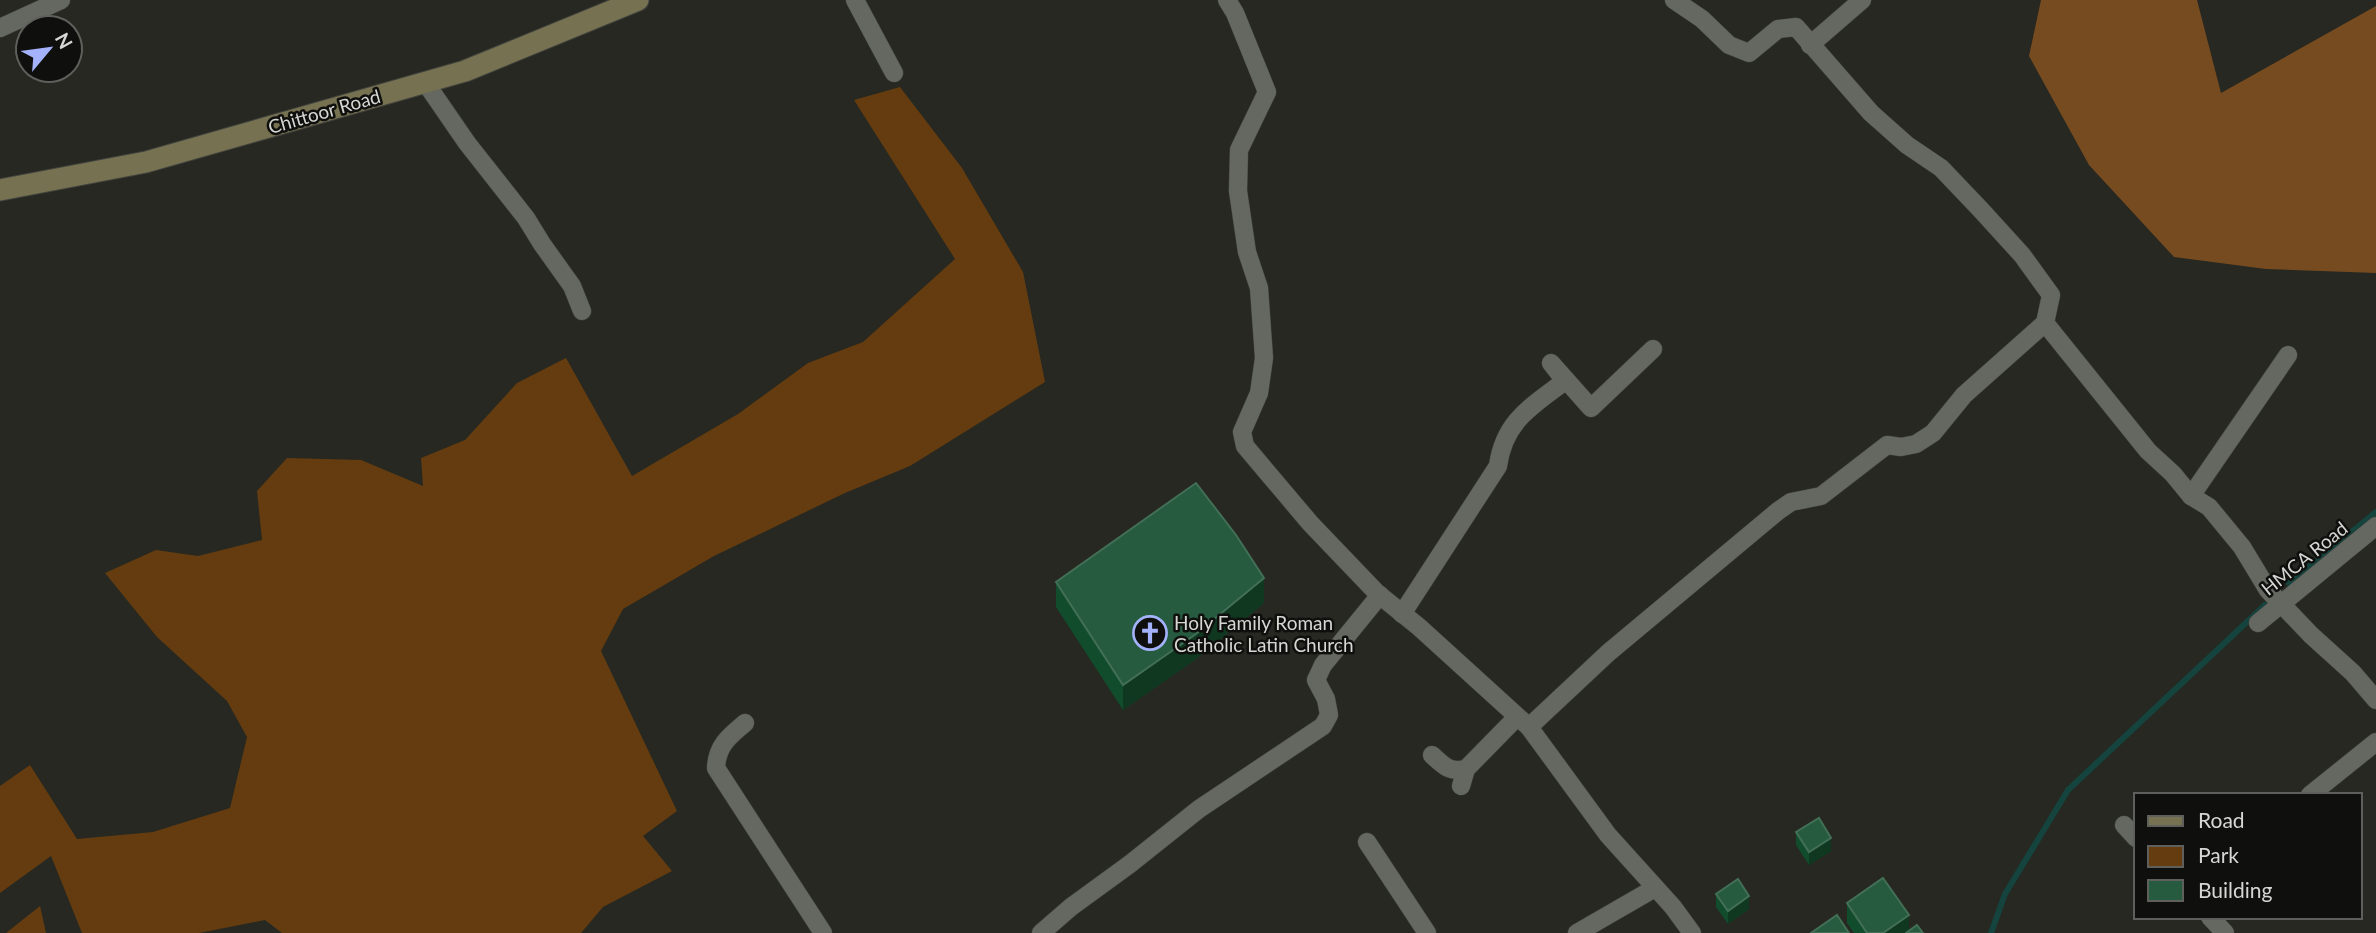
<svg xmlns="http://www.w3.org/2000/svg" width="2376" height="933" viewBox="0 0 2376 933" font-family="Lato,sans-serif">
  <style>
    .green { fill: #653c0f }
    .forest { fill: #774b20 }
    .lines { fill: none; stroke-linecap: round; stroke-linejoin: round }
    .stream { stroke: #15433d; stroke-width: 6 }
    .street-casing { stroke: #43443f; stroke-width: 19 }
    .secondary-casing { stroke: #43443f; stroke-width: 23 }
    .street { stroke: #656860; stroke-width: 18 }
    .secondary { stroke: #767150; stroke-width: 21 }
    .wall { fill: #114c2d }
    .shaded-wall { fill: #103821 }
    .building { fill: #265b3f; stroke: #426f56; stroke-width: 2 }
    .labels { text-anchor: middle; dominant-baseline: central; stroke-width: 5; stroke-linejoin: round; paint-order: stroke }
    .street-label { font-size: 19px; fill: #d6d7d3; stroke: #0f100d }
    .poi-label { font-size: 19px; fill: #d6d7d3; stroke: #0f100d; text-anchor: start }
  </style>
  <rect width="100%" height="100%" fill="#262821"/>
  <g class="green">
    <path d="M 900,87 L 962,168 L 1023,272 L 1045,382 L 910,466 L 845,493 L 714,556 L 623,609 L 601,651 L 677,811 L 643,836 L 672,871 L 603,907 L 581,933 L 282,933 L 265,920 L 199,933 L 82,933 L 51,856 L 0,893 L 0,786 L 30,765 L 77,839 L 153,832 L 230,808 L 247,737 L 227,701 L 157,637 L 105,573 L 156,550 L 198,556 L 262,540 L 257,491 L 287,458 L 361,460 L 423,486 L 421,458 L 465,440 L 517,383 L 566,358 L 632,476 L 738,414 L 808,363 L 863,342 L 955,259 L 854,100 Z"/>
    <path d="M 40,906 L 46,933 L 6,933 Z"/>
  </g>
  <path class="forest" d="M 2041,0 L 2197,0 L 2221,93 L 2376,6 L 2376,273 L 2266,269 L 2174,257 L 2089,165 L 2029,56 Z"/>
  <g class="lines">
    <g class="stream">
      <path d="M 2289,583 L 2376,512"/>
      <path d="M 1991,933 L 2005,894 L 2068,790 L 2265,605"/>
    </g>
    <g class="street-casing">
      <g id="street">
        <path d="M 855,0 L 894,73"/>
        <path d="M 1227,0 L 1235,13 L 1267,92 L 1239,150 L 1238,191 L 1247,252 L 1259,288 L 1264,358 L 1259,393 L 1242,432 L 1245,446 L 1310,523 L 1377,593 L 1419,627 L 1529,727 L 1608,835 L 1673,907 L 1692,933"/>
        <path d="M 1674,0 L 1702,19 L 1729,45 L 1749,53 L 1778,29 L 1796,27 L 1871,113 L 1907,145 L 1941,168 L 1981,210 L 2022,255 L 2051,295 L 2045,323 L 2148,451 L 2173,474 L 2191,496 L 2209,507 L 2242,547 L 2268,590 L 2311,635 L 2353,673 L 2376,700"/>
        <path d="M 0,28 L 61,0"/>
        <path d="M 1810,45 L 1862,0"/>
        <path d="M 425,82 L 467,143 L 526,218 L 542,244 L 572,286 L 582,311"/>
        <path d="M 2191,496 L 2288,355"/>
        <path d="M 1402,614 L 1498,466 C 1504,421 1532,406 1565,381 L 1551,363 L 1591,408 L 1653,349"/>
        <path d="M 2258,623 L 2376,526"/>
        <path d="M 745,723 C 728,737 717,746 716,768 L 823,933"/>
        <path d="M 1529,727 L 1608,653 L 1778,511 L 1791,502 L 1821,496 L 1887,445 L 1901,447 L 1916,444 L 1933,433 L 1964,395 L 2045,323"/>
        <path d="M 1432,755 C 1444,766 1450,773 1466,769"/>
        <path d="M 1461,786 L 1466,769 L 1517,717"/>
        <path d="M 2310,795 L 2376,742"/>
        <path d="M 2124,825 L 2136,838"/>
        <path d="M 1367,842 L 1427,933"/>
        <path d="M 2210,917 L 2225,933"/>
        <path d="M 1041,933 L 1071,907 L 1130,864 L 1199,809 L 1323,726 L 1329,715 L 1326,699 L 1316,680 L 1323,665 L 1380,595"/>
        <path d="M 1577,933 L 1655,888"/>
      </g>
    </g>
    <g class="secondary-casing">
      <path id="secondary" d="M 0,190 L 146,162 L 465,71 L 638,0"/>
    </g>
    <use href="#street" class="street"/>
    <use href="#secondary" class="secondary"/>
  </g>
  <g class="wall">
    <path d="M 1056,582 L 1264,603 L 1196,659 L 1123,710 L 1056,607 Z"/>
    <path d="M 1796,832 L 1831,851 L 1809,865 L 1796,845 Z"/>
    <path d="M 1716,894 L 1749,909 L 1728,924 L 1716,907 Z"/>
    <path d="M 1847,903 L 1909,931 L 1923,933 L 1854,933 L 1847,923 Z"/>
  </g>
  <g class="shaded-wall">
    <path d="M 1264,578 L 1264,603 L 1196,659 L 1123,710 L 1123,685 Z"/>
    <path d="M 1831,838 L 1831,851 L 1809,865 L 1809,852 Z"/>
    <path d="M 1749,896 L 1749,909 L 1728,924 L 1728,911 Z"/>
    <path d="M 1909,915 L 1909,933 L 1883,933 Z"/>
  </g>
  <g class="building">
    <path d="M 1196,483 L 1236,535 L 1264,578 L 1196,634 L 1123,685 L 1056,582 Z"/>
    <path d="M 1819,818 L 1831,838 L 1809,852 L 1796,832 Z"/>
    <path d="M 1883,878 L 1909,915 L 1883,933 L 1867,933 L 1847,903 Z"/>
    <path d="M 1738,879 L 1749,896 L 1728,911 L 1716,894 Z"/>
    <path d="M 1837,915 L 1849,933 L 1811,933 Z"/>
    <path d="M 1917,925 L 1923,933 L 1906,933 Z"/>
  </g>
  <defs>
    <g id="church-ring" transform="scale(1.75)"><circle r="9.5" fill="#0f100d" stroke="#a4b2fc" stroke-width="1.5"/><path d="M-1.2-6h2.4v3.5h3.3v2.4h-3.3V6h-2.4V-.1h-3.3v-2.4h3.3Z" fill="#a4b2fc"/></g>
  </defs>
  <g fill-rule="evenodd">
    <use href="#church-ring" x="1150" y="633"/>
  </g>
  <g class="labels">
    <g class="street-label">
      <text transform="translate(324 111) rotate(-16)">Chittoor Road</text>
      <text transform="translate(2304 558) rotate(-39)">HMCA Road</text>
    </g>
    <g class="poi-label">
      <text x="1174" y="622">Holy Family Roman<tspan x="1174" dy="22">Catholic Latin Church</tspan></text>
    </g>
  </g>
  <rect x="2134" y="793" width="228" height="126" fill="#0f100d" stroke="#5f605c" stroke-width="2"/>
  <rect x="2148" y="816" width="35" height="10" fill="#767150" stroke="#5f605c" stroke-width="2"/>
  <text x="2198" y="828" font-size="21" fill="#d6d7d3">Road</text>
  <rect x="2148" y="846" width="35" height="21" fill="#653c0f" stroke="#5f605c" stroke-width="2"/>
  <text x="2198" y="863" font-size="21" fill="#d6d7d3">Park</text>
  <rect x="2148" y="880" width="35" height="21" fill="#265b3f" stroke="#5f605c" stroke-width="2"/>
  <text x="2198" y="898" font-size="21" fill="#d6d7d3">Building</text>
  <g transform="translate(49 49) rotate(61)"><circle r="33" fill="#0f100d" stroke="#5f605c" stroke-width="2"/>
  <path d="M0-5L12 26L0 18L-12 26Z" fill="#a4b2fc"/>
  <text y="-10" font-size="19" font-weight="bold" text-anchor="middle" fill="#d6d7d3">N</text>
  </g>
</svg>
